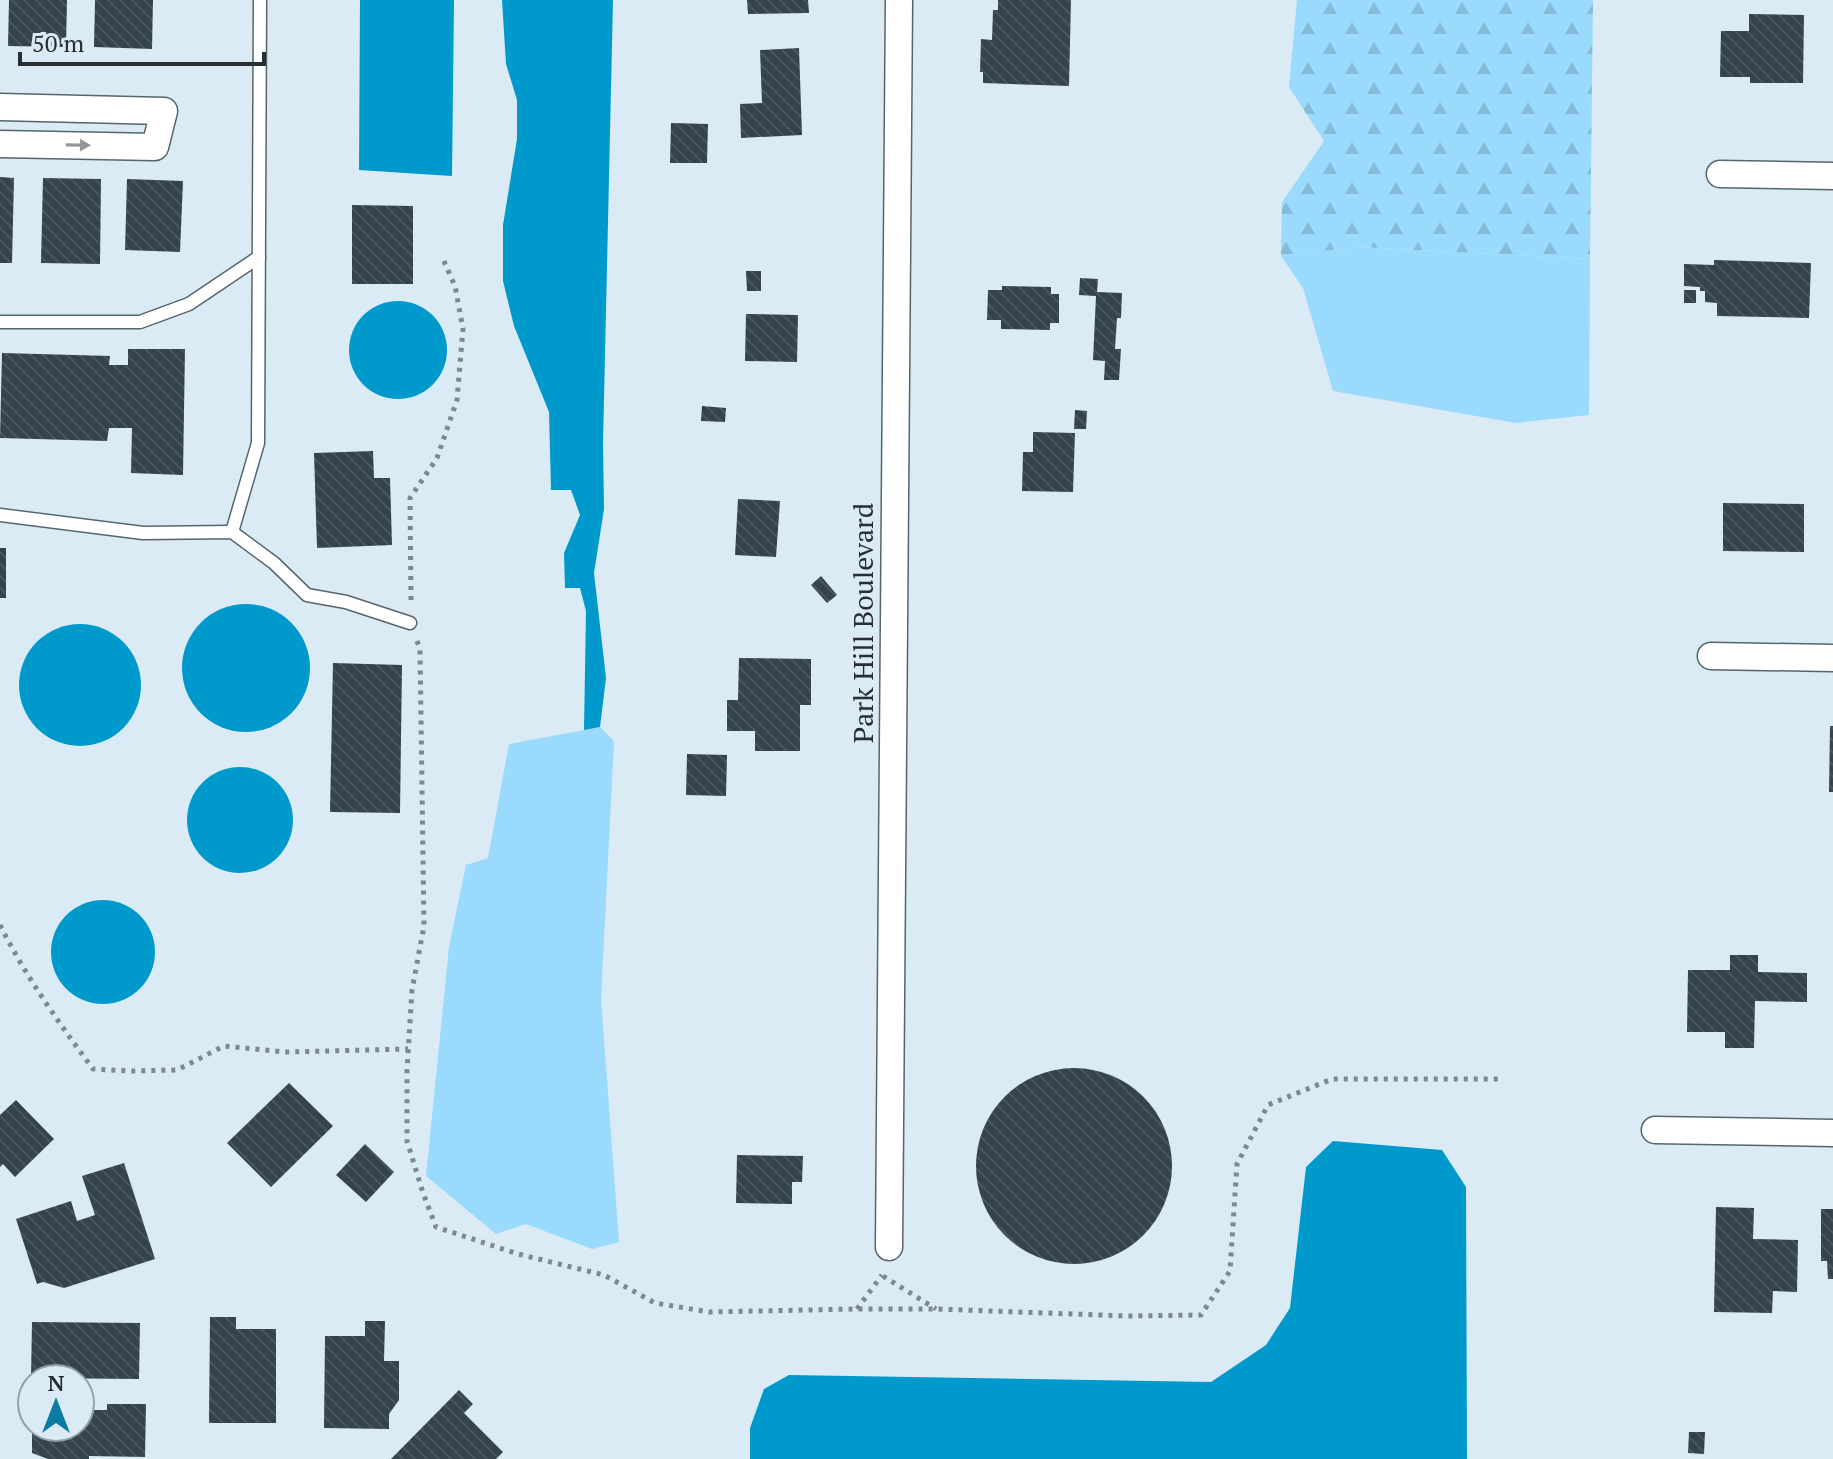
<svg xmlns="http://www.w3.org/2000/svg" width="1833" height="1459" viewBox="0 0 1833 1459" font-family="'PT Serif',serif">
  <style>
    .green { fill: #9adafc }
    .forest { fill: url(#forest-firs) }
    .water { fill: #09c }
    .building { fill: url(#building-back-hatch) }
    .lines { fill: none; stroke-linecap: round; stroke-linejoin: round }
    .service-casing { stroke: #56656d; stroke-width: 15 }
    .minor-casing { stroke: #56656d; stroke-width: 29 }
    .path { stroke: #7d898f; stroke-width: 5; stroke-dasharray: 4 6; stroke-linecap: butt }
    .service { stroke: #fff; stroke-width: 12 }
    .minor { stroke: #fff; stroke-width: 26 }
    .oneway { fill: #949698 }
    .labels { text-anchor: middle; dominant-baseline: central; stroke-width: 8; stroke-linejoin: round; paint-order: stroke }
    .street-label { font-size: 28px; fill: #282e32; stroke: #daebf5 }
  </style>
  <defs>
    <pattern id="forest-firs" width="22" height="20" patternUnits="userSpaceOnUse" patternTransform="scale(2)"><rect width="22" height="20" fill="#9adafc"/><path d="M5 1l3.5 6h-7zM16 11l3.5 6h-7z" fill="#85bbd8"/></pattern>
    <pattern id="building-back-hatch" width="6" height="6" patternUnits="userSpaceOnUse" patternTransform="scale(2)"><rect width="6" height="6" fill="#35434b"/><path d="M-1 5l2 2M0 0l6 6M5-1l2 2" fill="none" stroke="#4a565d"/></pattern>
  </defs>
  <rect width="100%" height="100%" fill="#daebf5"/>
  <g class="green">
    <path d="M 1358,247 L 1590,259 L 1589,415 L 1516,423 L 1333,391 L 1303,288 L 1281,256 Z"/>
    <path d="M 600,727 L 614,741 L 601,999 L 619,1242 L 592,1249 L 526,1224 L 496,1234 L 426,1176 L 449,947 L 466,865 L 488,858 L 509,744 Z"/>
  </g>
  <path class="forest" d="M 1297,0 L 1593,0 L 1590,259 L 1358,247 L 1281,256 L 1282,202 L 1324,141 L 1289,87 Z"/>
  <g class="water">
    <path d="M 360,0 L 454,0 L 452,176 L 359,170 Z"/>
    <path d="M 502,0 L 613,0 L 603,443 L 604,509 L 594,573 L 606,678 L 600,727 L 584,730 L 586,611 L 580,588 L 565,588 L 564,553 L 580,515 L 571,490 L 551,490 L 549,412 L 514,326 L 503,281 L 503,225 L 517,139 L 517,100 L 506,64 Z"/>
    <circle cx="398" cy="350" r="49"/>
    <circle cx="246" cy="668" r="64"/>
    <circle cx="80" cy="685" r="61"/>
    <circle cx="240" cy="820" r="53"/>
    <circle cx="103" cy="952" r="52"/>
    <path d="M 1333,1141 L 1442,1150 L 1466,1187 L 1467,1459 L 750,1459 L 750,1428 L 764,1389 L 789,1375 L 1211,1382 L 1266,1345 L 1290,1308 L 1306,1167 Z"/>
  </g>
  <g class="building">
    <path d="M 9,0 L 67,0 L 66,47 L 8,46 Z"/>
    <path d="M 95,0 L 153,0 L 152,49 L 94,47 Z"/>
    <path d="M 747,0 L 808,0 L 809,13 L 748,14 Z"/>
    <path d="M 998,0 L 1071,0 L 1069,86 L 983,83 L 983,72 L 980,72 L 981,39 L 992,40 L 993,10 L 998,10 Z"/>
    <path d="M 1749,14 L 1804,15 L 1803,83 L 1750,83 L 1750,77 L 1720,77 L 1721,31 L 1749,31 Z"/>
    <path d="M 799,48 L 802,135 L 741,138 L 740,104 L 762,103 L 760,50 Z"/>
    <path d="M 671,123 L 708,124 L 707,163 L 670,163 Z"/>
    <path d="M 0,177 L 14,178 L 12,263 L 0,263 Z"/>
    <path d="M 43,178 L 101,179 L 100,264 L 41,263 Z"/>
    <path d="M 127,179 L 183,181 L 180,252 L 125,250 Z"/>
    <path d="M 352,205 L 413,206 L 413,284 L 352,284 Z"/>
    <path d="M 1714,260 L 1811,263 L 1809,318 L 1717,316 L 1717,303 L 1705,302 L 1705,291 L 1700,291 L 1700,287 L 1684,286 L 1684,264 L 1714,265 Z"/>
    <path d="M 746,271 L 761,271 L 761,291 L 747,291 Z"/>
    <path d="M 1080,278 L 1098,279 L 1097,292 L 1122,293 L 1121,318 L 1117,318 L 1115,349 L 1121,349 L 1119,380 L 1104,380 L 1105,361 L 1093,360 L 1096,296 L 1079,295 Z"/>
    <path d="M 1002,286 L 1051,287 L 1051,294 L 1059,294 L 1059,323 L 1050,323 L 1050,330 L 1001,329 L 1001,320 L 987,320 L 988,290 L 1002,290 Z"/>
    <rect x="1684" y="290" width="12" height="13"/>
    <path d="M 746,314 L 798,315 L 797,362 L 745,361 Z"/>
    <path d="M 128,349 L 185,349 L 183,475 L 131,473 L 132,428 L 109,428 L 107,441 L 0,438 L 2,353 L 110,356 L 109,365 L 128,365 Z"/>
    <path d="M 702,406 L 726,408 L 725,422 L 701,421 Z"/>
    <path d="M 1075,410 L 1087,411 L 1086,429 L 1074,429 Z"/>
    <path d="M 1033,432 L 1075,433 L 1073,492 L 1022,491 L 1023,452 L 1033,452 Z"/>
    <path d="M 373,451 L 374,478 L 390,478 L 392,545 L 317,548 L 314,453 Z"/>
    <path d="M 738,499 L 780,501 L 776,557 L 735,555 Z"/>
    <path d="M 1723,503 L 1804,504 L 1804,552 L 1723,551 Z"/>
    <rect x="0" y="548" width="6" height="50"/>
    <path d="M 821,576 L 837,595 L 827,603 L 811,585 Z"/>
    <path d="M 739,658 L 811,659 L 811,705 L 800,705 L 800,751 L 755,751 L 755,731 L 727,731 L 727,700 L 738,700 Z"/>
    <path d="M 333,663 L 402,665 L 400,813 L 330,812 Z"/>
    <path d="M 1830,726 L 1833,726 L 1833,792 L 1829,792 Z"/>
    <path d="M 687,754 L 727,755 L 726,796 L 686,795 Z"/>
    <path d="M 1730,955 L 1758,955 L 1758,972 L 1807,973 L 1807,1002 L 1755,1001 L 1754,1048 L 1725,1048 L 1725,1032 L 1687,1032 L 1688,970 L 1730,970 Z"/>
    <circle cx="1074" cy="1166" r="98"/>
    <path d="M 289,1083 L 333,1126 L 271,1187 L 227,1143 Z"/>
    <path d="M 16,1100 L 54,1139 L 15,1177 L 3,1164 L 0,1167 L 0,1115 Z"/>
    <path d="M 365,1144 L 394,1172 L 366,1202 L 336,1175 Z"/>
    <path d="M 737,1155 L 803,1156 L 802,1182 L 792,1182 L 792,1204 L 736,1203 Z"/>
    <path d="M 124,1163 L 155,1259 L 64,1288 L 43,1282 L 37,1284 L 16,1219 L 71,1201 L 77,1221 L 95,1215 L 82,1176 Z"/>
    <path d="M 1716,1207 L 1754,1208 L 1753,1239 L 1798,1240 L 1797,1292 L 1773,1291 L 1772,1313 L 1714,1312 Z"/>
    <path d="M 1821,1209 L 1833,1209 L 1833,1279 L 1828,1279 L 1827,1261 L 1821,1261 Z"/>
    <path d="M 210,1317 L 236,1317 L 236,1329 L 276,1329 L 276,1423 L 209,1423 Z"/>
    <path d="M 365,1321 L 385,1321 L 384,1361 L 399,1361 L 399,1400 L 389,1414 L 389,1429 L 324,1428 L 325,1336 L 365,1336 Z"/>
    <path d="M 32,1322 L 140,1323 L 139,1379 L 31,1378 Z"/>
    <path d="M 459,1390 L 473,1404 L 464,1413 L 503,1452 L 496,1459 L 391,1459 Z"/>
    <path d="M 107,1404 L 146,1404 L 145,1457 L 89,1456 L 89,1459 L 48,1459 L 32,1453 L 32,1427 L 80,1427 L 80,1410 L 107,1410 Z"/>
    <path d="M 1689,1432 L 1705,1432 L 1704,1454 L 1688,1453 Z"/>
  </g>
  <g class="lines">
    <g class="service-casing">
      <g id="service">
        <path d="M 0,322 L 140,322 L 189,304 L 259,257"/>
        <path d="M 0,515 L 143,533 L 232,532 L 274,563 L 307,595 L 346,602 L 410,623"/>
        <path d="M 232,532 L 258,443 L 260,0"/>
      </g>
    </g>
    <g class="minor-casing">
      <g id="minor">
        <path d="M 0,107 L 164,111 L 155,147 L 0,144"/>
        <path d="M 1720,174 L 1833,176"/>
        <path d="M 1711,656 L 1833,658"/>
        <path d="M 1655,1130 L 1833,1133"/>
        <path d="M 889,1247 L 899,0"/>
      </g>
    </g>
    <g class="path">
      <path d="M 411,600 L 410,498 L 437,458 L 457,400 L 463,329 L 455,286 L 443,259"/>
      <path d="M 417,641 L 420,649 L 424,926 L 412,990 L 407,1070 L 407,1141 L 423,1193 L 436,1227 L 518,1254 L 604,1275 L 655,1303 L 709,1312 L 857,1309 L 936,1309 L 1127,1316 L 1201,1315 L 1230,1271 L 1237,1164 L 1268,1105 L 1332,1079 L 1498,1079"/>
      <path d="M 0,925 C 26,977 59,1023 93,1069 L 132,1071 L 177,1070 L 224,1046 L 285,1052 L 408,1049"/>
      <path d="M 883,1276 L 936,1309"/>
      <path d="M 857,1309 L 882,1275"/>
    </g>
    <use href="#service" class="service"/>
    <use href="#minor" class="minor"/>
  </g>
  <defs><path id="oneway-solid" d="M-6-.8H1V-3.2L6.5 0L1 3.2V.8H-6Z" transform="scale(2)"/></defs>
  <use class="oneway" href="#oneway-solid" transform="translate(78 145) rotate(1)"/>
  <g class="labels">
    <g class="street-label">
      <text transform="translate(862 623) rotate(-90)">Park Hill Boulevard</text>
    </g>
  </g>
  <g transform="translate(56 1403)"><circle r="38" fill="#daebf5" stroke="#939fa7" stroke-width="2"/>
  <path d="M0-6L14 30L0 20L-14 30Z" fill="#0c7ca5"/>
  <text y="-12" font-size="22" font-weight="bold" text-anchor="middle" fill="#282e32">N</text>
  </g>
  <path d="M20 52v12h244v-12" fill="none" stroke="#282e32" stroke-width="4"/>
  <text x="32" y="52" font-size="24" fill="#282e32" stroke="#daebf5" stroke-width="6" paint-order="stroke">50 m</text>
</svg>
